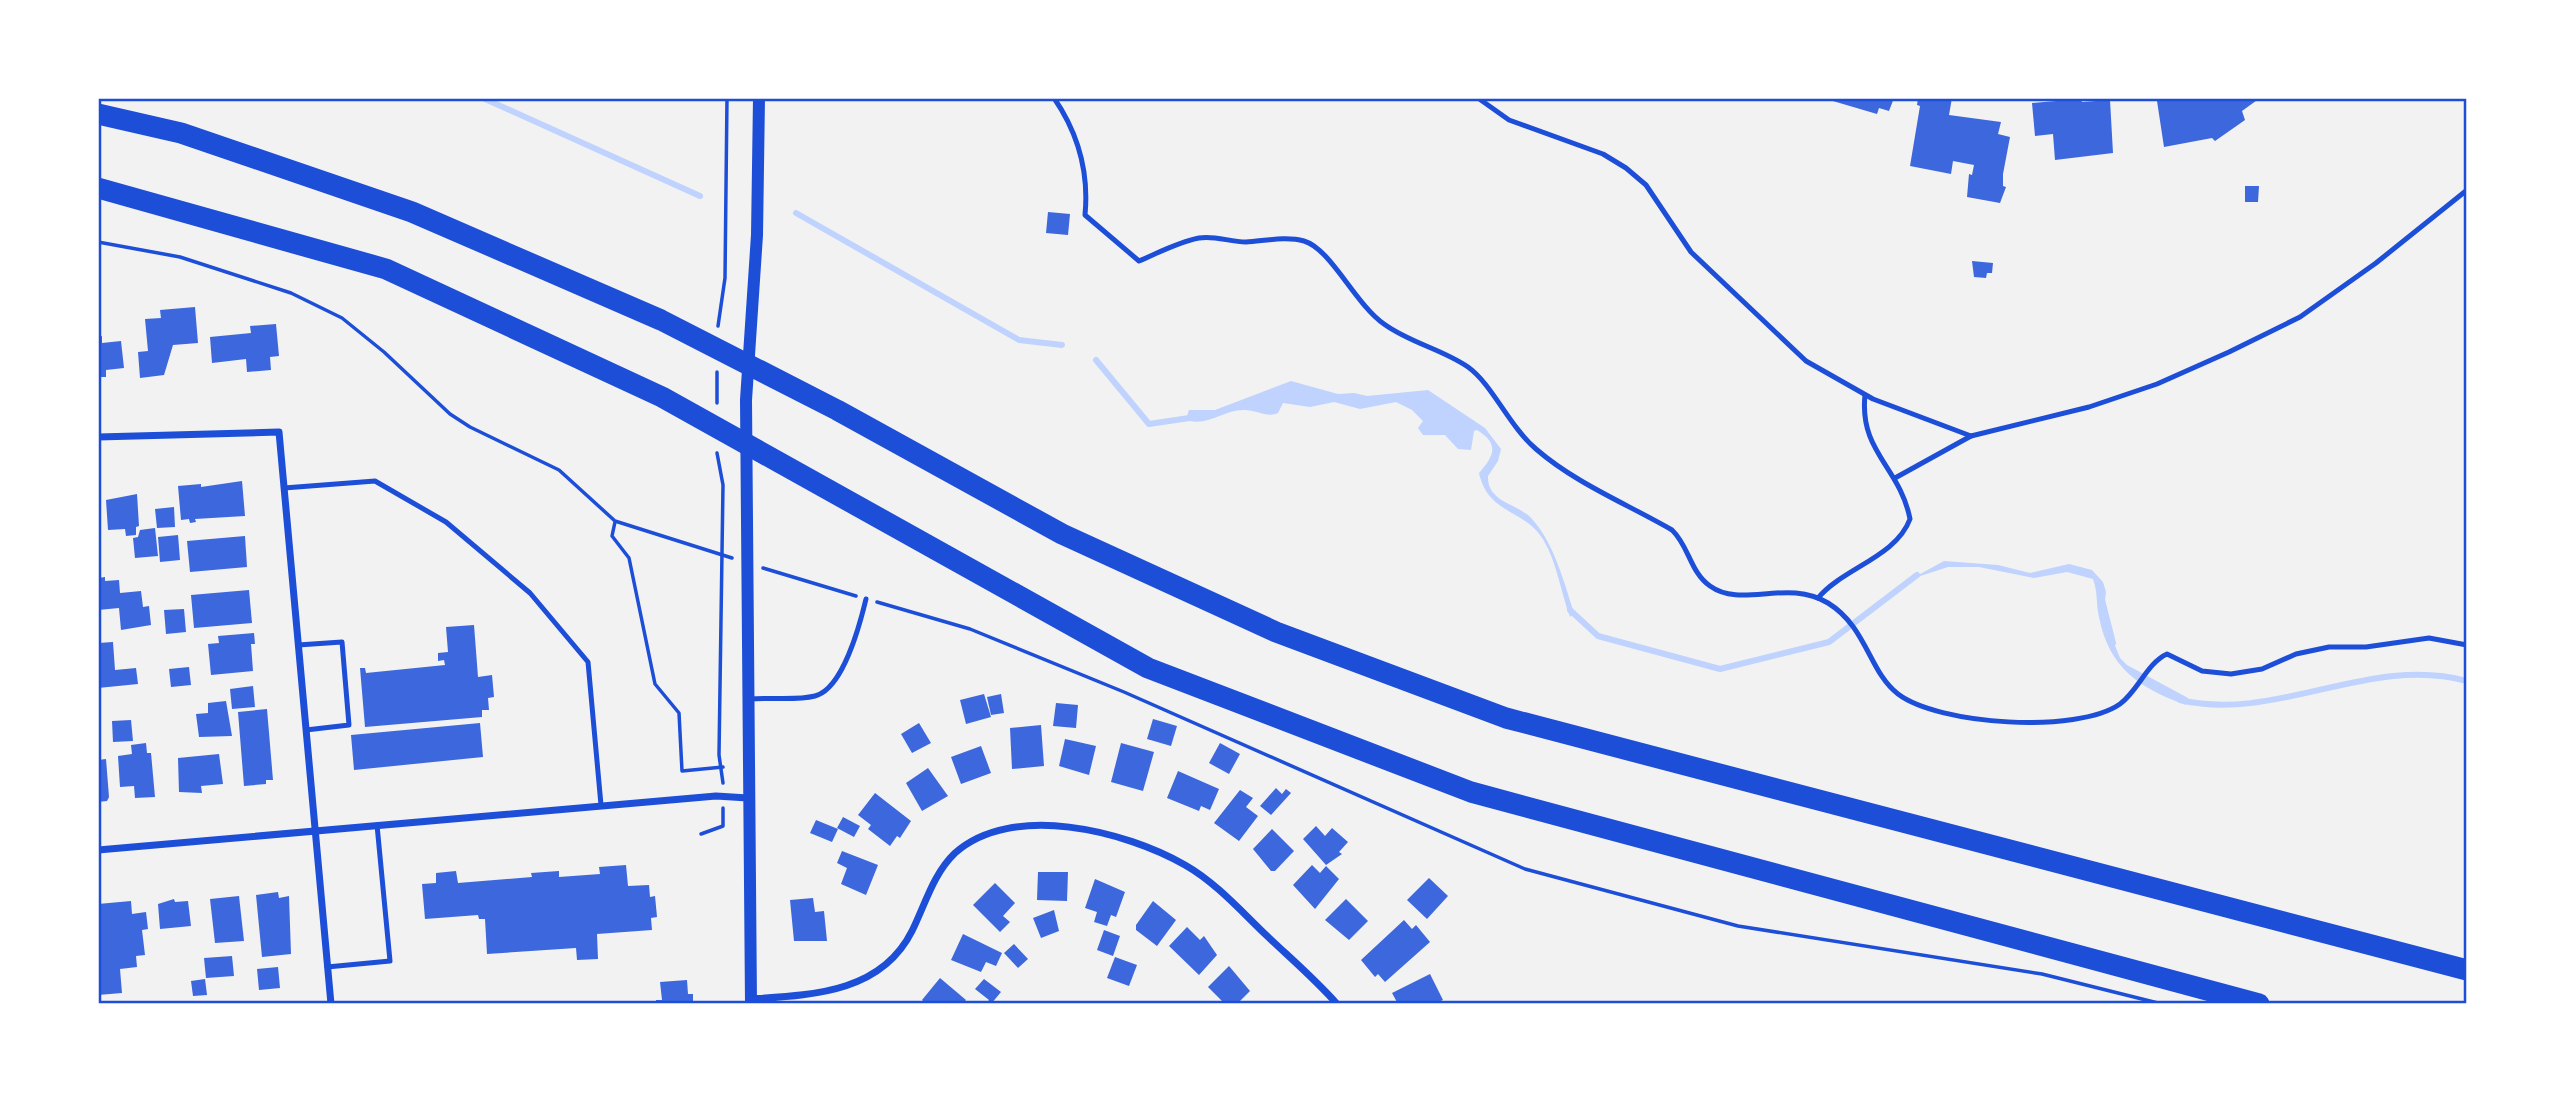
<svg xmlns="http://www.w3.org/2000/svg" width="2565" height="1102" viewBox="0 0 2565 1102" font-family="Manrope,sans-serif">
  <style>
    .water { fill: #bfd3fe }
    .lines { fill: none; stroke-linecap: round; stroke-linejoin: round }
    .stream { stroke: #bfd3fe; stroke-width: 6 }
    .building { fill: #3d67dc }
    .path { stroke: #1d4ed8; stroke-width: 3.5 }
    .service { stroke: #1d4ed8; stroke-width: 5 }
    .minor { stroke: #1d4ed8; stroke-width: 7 }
    .tertiary { stroke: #1d4ed8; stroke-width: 12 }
    .motorway { stroke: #1d4ed8; stroke-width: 21 }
    .neatline { fill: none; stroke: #1d4ed8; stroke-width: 2.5 }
  </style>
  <rect width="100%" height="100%" fill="#f2f2f2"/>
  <g class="water">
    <path d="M 1291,381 L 1338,394 L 1354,393 L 1367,396 L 1428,390 L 1485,428 L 1501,449 L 1498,461 L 1488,476 C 1487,503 1518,503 1532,519 C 1554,543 1564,582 1574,613 L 1570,617 C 1561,593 1557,563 1544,541 C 1526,509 1488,515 1479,473 C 1494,456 1500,444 1477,430 L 1474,431 L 1471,450 L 1458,449 L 1445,435 L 1423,435 L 1418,428 L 1423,421 L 1412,410 L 1396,402 L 1360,409 L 1334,402 L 1310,407 L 1283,403 L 1278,413 C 1268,418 1256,410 1245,410 C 1225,409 1211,425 1190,421 L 1187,416 L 1189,410 L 1215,410 Z"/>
    <path d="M 1944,561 L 1998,565 L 2030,573 L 2069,564 L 2092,570 L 2103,582 L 2106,592 L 2103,616 L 2120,658 L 2127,665 L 2188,698 L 2186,705 C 2139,688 2109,668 2099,617 C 2096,604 2098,593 2093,579 L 2067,572 L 2034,578 L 1979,567 L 1948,567 L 1911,579 Z"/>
  </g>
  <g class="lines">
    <g class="stream">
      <path d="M 483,98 L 700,196"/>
      <path d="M 796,213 L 1019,340 L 1062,345"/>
      <path d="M 1096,360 L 1149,424 L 1196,417"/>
      <path d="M 2102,600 L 2113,643"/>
      <path d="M 1570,610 L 1598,636 L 1720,669 L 1829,642 L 1917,575"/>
      <path d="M 2180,700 C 2277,723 2370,654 2467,681"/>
    </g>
  </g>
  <g class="building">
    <path d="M 1894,98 L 1889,111 L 1879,108 L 1877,114 L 1826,99 Z"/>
    <path d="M 1918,98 L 1952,98 L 1949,115 L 2001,122 L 1998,134 L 2010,137 L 2003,174 L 2003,186 L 2006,187 L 2000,203 L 1967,197 L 1969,174 L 1972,175 L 1974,165 L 1953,161 L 1951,174 L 1910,166 L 1920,106 L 1917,105 Z"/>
    <path d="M 2180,98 L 2260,98 L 2242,111 L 2245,120 L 2215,141 L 2212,138 L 2164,147 L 2157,101 Z"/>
    <path d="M 2081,99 L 2082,102 L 2110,100 L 2113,153 L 2055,160 L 2053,134 L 2035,136 L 2032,103 Z"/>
    <path d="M 2245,186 L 2259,186 L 2258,202 L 2245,202 Z"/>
    <path d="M 1048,212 L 1070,214 L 1068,235 L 1046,233 Z"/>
    <path d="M 1972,261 L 1993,263 L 1992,273 L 1987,273 L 1986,278 L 1974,277 Z"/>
    <path d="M 195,307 L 198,343 L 173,345 L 164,375 L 140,378 L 138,352 L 148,351 L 145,319 L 161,318 L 160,310 Z"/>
    <path d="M 276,324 L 279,356 L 270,357 L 271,370 L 247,372 L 246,359 L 212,363 L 210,337 L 251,333 L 250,326 Z"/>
    <path d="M 102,336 L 102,343 L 121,341 L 124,368 L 106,370 L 106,377 L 98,377 L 98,337 Z"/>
    <path d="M 242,481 L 245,516 L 195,519 L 196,522 L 190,523 L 189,519 L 181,520 L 178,486 L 201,484 L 201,487 Z"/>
    <path d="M 137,494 L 139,526 L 136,527 L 136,535 L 126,536 L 125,529 L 108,530 L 106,500 Z"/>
    <path d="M 174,507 L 175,527 L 157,528 L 155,509 Z"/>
    <path d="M 155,528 L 158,556 L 135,558 L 133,538 L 138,537 L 140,530 Z"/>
    <path d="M 178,535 L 180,560 L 160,562 L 158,537 Z"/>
    <path d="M 245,536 L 247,567 L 190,572 L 187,541 Z"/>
    <path d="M 105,577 L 105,581 L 119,580 L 120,593 L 141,591 L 143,607 L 149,606 L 151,625 L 121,630 L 119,608 L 98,610 L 98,578 Z"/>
    <path d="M 249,590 L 252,623 L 194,628 L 191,595 Z"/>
    <path d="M 184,609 L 186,632 L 166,634 L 164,610 Z"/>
    <path d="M 474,625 L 478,677 L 492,675 L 494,697 L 488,698 L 489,710 L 482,710 L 482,717 L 365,727 L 360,668 L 365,668 L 366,673 L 445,665 L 444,660 L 438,661 L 438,653 L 448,652 L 446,627 Z"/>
    <path d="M 254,633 L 255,644 L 251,644 L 253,671 L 211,675 L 208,644 L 219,643 L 218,636 Z"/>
    <path d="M 113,642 L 115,670 L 136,668 L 138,684 L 98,688 L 98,643 Z"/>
    <path d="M 189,667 L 191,685 L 171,687 L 169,669 Z"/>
    <path d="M 253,686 L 255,707 L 232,709 L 230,689 Z"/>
    <path d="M 984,694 L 991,717 L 966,724 L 960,700 Z"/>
    <path d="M 1001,694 L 1004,713 L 991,715 L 987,697 Z"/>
    <path d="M 226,701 L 232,736 L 199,737 L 196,714 L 208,713 L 208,703 Z"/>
    <path d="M 1056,703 L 1078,705 L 1076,728 L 1053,726 Z"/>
    <path d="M 267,709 L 273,780 L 266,780 L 266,784 L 244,786 L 238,712 Z"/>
    <path d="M 1153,719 L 1177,726 L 1171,746 L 1147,739 Z"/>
    <path d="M 131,720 L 133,741 L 113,742 L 112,721 Z"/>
    <path d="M 480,723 L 483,757 L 354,770 L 351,735 Z"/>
    <path d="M 919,723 L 931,743 L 912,753 L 901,734 Z"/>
    <path d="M 1041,725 L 1044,766 L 1012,769 L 1010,728 Z"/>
    <path d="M 1065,739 L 1096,746 L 1089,775 L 1059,766 Z"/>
    <path d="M 146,743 L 147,753 L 151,753 L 155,797 L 135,798 L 134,786 L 120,787 L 118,756 L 132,754 L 131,745 Z"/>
    <path d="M 1121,743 L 1154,752 L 1143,791 L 1111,782 Z"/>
    <path d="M 1220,743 L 1240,754 L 1229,774 L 1209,763 Z"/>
    <path d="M 981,746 L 991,773 L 961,784 L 951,757 Z"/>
    <path d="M 219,754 L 223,784 L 201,786 L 202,793 L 179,792 L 178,758 Z"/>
    <path d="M 106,759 L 109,797 L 107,801 L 98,802 L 98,760 Z"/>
    <path d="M 928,768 L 948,796 L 922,811 L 906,783 Z"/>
    <path d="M 1178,771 L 1219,789 L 1210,810 L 1201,806 L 1199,811 L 1167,798 Z"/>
    <path d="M 1276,788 L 1282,794 L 1286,789 L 1291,793 L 1271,815 L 1260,806 Z"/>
    <path d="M 1240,790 L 1253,798 L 1246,807 L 1258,816 L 1239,841 L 1214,823 Z"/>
    <path d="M 875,793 L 911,821 L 900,838 L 897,836 L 890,846 L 868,829 L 871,825 L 858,815 Z"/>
    <path d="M 843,817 L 860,826 L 854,837 L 837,828 Z"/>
    <path d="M 816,820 L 838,829 L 832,842 L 810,833 Z"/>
    <path d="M 1316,826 L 1325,836 L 1332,828 L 1348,842 L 1339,852 L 1342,854 L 1326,865 L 1303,839 Z"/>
    <path d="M 1272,829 L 1294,851 L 1275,871 L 1271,871 L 1253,849 Z"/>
    <path d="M 842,851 L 878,865 L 866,895 L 841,884 L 847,868 L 837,863 Z"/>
    <path d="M 626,865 L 628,886 L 649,885 L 650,897 L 655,896 L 657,917 L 651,918 L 652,930 L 597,934 L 598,959 L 577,960 L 576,948 L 487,954 L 485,919 L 479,919 L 478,915 L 425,919 L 422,884 L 436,883 L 436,873 L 456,871 L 458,883 L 532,877 L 531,873 L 559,871 L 559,877 L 600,874 L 599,867 Z"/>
    <path d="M 1312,865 L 1320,873 L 1326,866 L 1339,879 L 1315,909 L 1293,885 Z"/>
    <path d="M 1038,872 L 1068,872 L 1067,901 L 1037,900 Z"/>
    <path d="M 1429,878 L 1448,896 L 1427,919 L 1407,900 Z"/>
    <path d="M 1095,879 L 1125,892 L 1116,917 L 1111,915 L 1107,926 L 1094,922 L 1097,912 L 1085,908 Z"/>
    <path d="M 995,883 L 1015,903 L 1003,916 L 1010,922 L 1000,932 L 973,905 Z"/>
    <path d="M 278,892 L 279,898 L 289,896 L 291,954 L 262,957 L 256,895 Z"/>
    <path d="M 239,896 L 244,941 L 215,943 L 210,899 Z"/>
    <path d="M 813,898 L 815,912 L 824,911 L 827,941 L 794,941 L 790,900 Z"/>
    <path d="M 174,899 L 175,902 L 188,901 L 191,926 L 160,929 L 158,904 Z"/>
    <path d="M 1346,899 L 1368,921 L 1349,940 L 1325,920 Z"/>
    <path d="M 131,901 L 132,914 L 146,912 L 148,929 L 142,930 L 145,955 L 136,956 L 137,967 L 120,969 L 122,993 L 98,995 L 98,904 Z"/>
    <path d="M 1153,901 L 1176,920 L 1157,946 L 1136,930 L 1136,925 Z"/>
    <path d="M 1054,910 L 1059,931 L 1041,938 L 1033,918 Z"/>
    <path d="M 1404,920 L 1412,929 L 1416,925 L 1430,942 L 1385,982 L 1378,974 L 1375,977 L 1361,960 Z"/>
    <path d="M 1187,927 L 1200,940 L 1204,936 L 1217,955 L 1199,975 L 1169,946 Z"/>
    <path d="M 1104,930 L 1120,936 L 1113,956 L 1097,950 Z"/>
    <path d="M 963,934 L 1002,953 L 996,966 L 986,962 L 981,972 L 951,960 Z"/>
    <path d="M 1014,944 L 1028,959 L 1018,968 L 1004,953 Z"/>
    <path d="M 232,956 L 234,976 L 206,978 L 204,958 Z"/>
    <path d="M 1115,957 L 1137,965 L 1129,986 L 1107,978 Z"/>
    <path d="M 1229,966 L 1250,991 L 1237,1004 L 1225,1004 L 1208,987 Z"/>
    <path d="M 278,967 L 280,988 L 259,990 L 257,969 Z"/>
    <path d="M 1430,974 L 1443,1000 L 1434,1004 L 1398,1004 L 1392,993 Z"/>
    <path d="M 940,978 L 966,1000 L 963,1004 L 926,1004 L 922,1000 Z"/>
    <path d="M 205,979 L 207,995 L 193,996 L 191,981 Z"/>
    <path d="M 984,979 L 1001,992 L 991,1004 L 986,1004 L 989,1000 L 975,989 Z"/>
    <path d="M 687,980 L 688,994 L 693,994 L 693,1003 L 656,1004 L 656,1000 L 662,1000 L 660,982 Z"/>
  </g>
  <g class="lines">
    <g class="path">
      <path d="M 98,242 L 180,257 L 291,293 L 342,318 L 384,352 L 450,414 L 470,427 L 559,470 L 615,521 L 732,558"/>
      <path d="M 718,326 L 725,278 L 727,98"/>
      <path d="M 717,403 L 717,372"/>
      <path d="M 717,453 L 723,485 L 719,755 L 723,783"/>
      <path d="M 615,522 L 612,536 L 629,558 L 655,684 L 679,713 L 682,771 L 723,767"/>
      <path d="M 763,568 L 856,596"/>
      <path d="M 877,602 L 970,629 L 1124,692 L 1525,869 L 1738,926 L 2042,974 L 2162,1004"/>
      <path d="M 701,834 L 723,826 L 723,808"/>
    </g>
    <g class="service">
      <path d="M 1054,98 C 1078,133 1089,173 1085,215 L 1139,261 C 1158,253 1178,242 1199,238 C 1214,235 1230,242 1246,242 C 1264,241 1286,236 1304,241 C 1331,249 1355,304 1384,324 C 1410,343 1442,349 1468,367 C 1492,384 1509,426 1536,449 C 1575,483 1627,504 1672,530 C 1689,546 1690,572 1710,586 C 1742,609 1787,578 1828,603 C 1867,627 1869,672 1898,694 C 1939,725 2077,734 2120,704 C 2138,691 2147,663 2167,654 L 2202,671 L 2231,674 L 2262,669 L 2296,654 L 2329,647 L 2366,647 L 2429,638 L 2467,645"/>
      <path d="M 1478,98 L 1509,120 L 1603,154 L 1626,168 L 1646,185 L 1691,252 L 1806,361 L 1873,399 L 1971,436 L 2089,407 L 2157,384 L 2229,352 L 2300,317 L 2376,263 L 2467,190"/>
      <path d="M 1895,478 L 1971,436"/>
      <path d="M 284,488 L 375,481 L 446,522 L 530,593 L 588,662 L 601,805"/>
      <path d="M 1818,598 C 1843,568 1896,557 1910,519 C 1900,467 1859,452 1865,395"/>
      <path d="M 298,645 L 342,642 L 349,725 L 306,730"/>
      <path d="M 750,699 C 771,697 795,701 815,696 C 843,689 860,624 866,599"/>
      <path d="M 327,967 L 390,961 L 377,825"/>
    </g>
    <g class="minor">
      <path d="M 98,437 L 279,432 L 331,1004"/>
      <path d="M 98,850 L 716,796 L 748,798"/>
      <path d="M 751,999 C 812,995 881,993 912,931 C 925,905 933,874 955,853 C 1012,802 1126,831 1185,865 C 1215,882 1240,910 1265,934 C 1289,957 1315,979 1337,1004"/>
    </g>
    <path class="tertiary" d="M 751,1004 L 746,400 L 757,235 L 759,98"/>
    <g class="motorway">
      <path d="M 98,114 L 181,133 L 412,212 L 661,320 L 837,410 L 1062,534 L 1276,632 L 1506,718 L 2467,970"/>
      <path d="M 98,188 L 386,269 L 662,397 L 1148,668 L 1471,792 L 2259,1004"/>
    </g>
  </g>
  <rect width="2565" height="1102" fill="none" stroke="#ffffff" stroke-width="200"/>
  <rect x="100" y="100" width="2365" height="902" class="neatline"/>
</svg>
